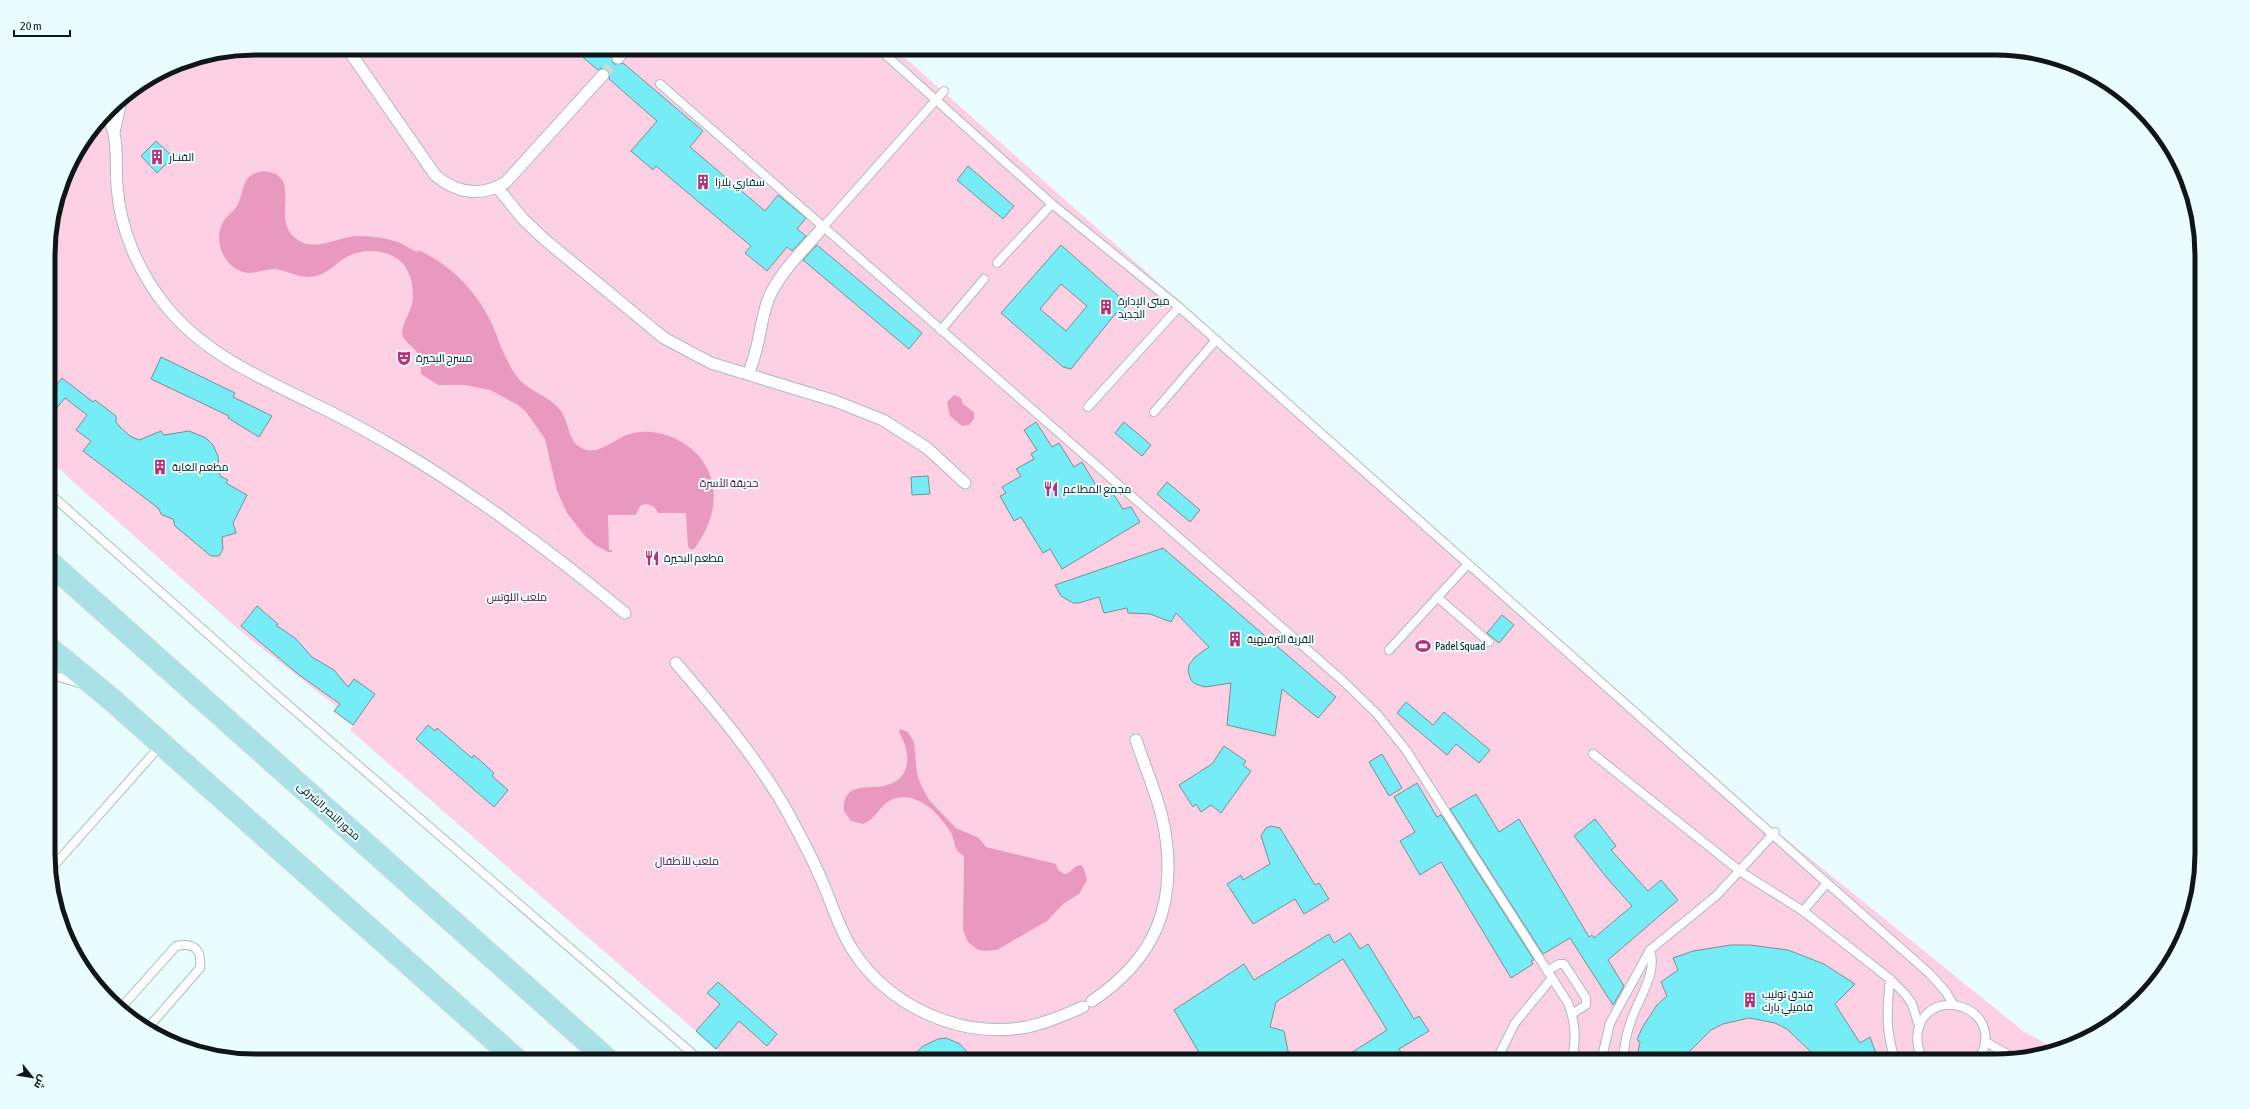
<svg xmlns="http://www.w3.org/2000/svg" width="2250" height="1109" viewBox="0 0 2250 1109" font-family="'Asap Condensed',Cairo,sans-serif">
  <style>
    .green { fill: #fed0e4 }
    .water { fill: #ea99be }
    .building { fill: #76ecf7; stroke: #7b8e8f; fill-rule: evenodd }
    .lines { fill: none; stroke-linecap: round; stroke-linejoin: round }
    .pedestrian-tunnel { stroke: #c8dadc; stroke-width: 11; stroke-dasharray: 11 5.5; stroke-linecap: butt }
    .service-casing { stroke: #a9bcbe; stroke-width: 10 }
    .pedestrian-casing { stroke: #a9bcbe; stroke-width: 13 }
    .primary-casing { stroke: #d9dada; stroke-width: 24 }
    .service { stroke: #fff; stroke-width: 8 }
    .pedestrian { stroke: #fff; stroke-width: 11 }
    .primary { stroke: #a8e1e6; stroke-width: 22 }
    .labels { text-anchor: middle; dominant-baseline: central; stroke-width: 4; stroke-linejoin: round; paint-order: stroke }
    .poi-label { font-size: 11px; fill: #0f1617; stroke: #e9fdff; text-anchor: start }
    .park-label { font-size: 11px; fill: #64003e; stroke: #e9fdff }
    .street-label { font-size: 11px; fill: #0f1617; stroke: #e9fdff }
    .rim { fill: none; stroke: #0f1617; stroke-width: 5 }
  </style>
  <rect width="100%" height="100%" fill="#e9fdff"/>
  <path class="green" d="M 255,48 L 894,48 L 1776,831 L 2023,1031 L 2059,1051 L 2008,1061 L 730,1061 L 350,730 L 353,725 L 334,711 L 337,707 L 245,635 L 49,460 L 48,241 L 69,164 L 118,99 L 176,64 Z"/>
  <g class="water">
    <path d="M 263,171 C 305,174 270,218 295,238 C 314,254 338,236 359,236 C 373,236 386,238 398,242 C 405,245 410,249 417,252 L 418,250 C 451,264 478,293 493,326 C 500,344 506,362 518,378 C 530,392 550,396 561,411 C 569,422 568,440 580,447 C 595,457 611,442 624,436 C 649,425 682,436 699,456 C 723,486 715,520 695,548 L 691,550 L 688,547 L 686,513 L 658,513 C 654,505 648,502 640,506 L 636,515 L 608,515 L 609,550 L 612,550 L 612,552 L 608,552 L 595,545 L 584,535 L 567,513 L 557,491 L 545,439 L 526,412 L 518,405 L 490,390 L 465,385 L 438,385 L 421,374 C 421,367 421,360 418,354 C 414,346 402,341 402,333 C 403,323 408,316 411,307 C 416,294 411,268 399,260 C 383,248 358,248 342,260 C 334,265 329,272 319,275 C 302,281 291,271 275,269 C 264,269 254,275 243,272 C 223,266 213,240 223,222 C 227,215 235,211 238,204 C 246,188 240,175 263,171 Z"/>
    <path d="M 954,395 L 961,398 L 963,404 L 974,412 L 974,419 L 969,425 L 962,426 L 950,416 L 947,402 Z"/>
    <path d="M 900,729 L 908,732 L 914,742 L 917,773 L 920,783 L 929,800 L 956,828 L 979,838 L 986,847 L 1056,864 L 1058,870 L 1064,874 C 1072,874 1073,865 1081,865 L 1084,869 L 1087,880 L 1079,894 L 1063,904 L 1047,921 L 997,950 L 985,951 L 978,950 L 968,942 L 963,930 L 964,857 C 962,854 959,853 957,850 C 954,846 954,838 951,833 C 939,813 916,789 891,800 C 879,806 876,819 863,824 L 851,821 L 844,811 C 843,804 845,794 853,790 C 862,786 874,788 884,786 C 913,779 911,753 899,732 Z"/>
    <path d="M 1745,1057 L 1762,1061 L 1734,1061 Z"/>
  </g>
  <g class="building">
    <path d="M 572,48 L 606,48 L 613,54 L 611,57 L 613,63 L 617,65 L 623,63 L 703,131 L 690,147 L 765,211 L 778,195 L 806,218 L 797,229 L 806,236 L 792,251 L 787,247 L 767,271 L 745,253 L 751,246 L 656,166 L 653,170 L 631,151 L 657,121 L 609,79 L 610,73 L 607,70 L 601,68 L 598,70 Z"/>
    <path d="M 156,141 L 173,157 L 157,173 L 141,156 Z"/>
    <path d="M 968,166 L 1014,206 L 1003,219 L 957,180 Z"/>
    <path d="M 817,245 L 922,333 L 909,349 L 803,260 Z"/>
    <path d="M 1061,245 L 1122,299 L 1125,304 L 1123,311 L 1116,313 L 1071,369 L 1063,367 L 1001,313 ZM 1061,284 L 1087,306 L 1066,331 L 1040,309 Z"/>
    <path d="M 161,357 L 235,393 L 233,397 L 272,416 L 259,437 L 228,418 L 229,416 L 151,379 Z"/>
    <path d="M 62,378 L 93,402 L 95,400 L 116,416 L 116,422 L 120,427 L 130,436 L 139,440 L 161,431 L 164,435 L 189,431 L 206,438 L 213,445 L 218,456 L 220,476 L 228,480 L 226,483 L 247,495 L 233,523 L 236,533 L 222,537 L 223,549 L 219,556 L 211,556 L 175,526 L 173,519 L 162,515 L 158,508 L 83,451 L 91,441 L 76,430 L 87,415 L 65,398 L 49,417 L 49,395 Z"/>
    <path d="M 1036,422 L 1052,447 L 1059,443 L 1074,467 L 1082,462 L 1103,497 L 1112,492 L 1123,509 L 1131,507 L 1140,522 L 1062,569 L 1050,549 L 1043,553 L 1021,517 L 1014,521 L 1000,496 L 1006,493 L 1002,487 L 1021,476 L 1016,469 L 1034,459 L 1031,454 L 1037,450 L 1024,430 Z"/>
    <path d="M 1124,422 L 1151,445 L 1142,456 L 1115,433 Z"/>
    <path d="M 928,476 L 930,494 L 912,495 L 911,477 Z"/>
    <path d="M 1167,482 L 1200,510 L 1190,522 L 1157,494 Z"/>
    <path d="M 1163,548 L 1336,697 L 1318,718 L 1282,689 L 1275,736 L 1227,725 L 1231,683 L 1205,687 L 1195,684 L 1191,680 L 1188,671 L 1189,665 L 1195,657 L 1209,647 L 1176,613 L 1171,622 L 1150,614 L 1128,613 L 1127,608 L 1104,613 L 1099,597 L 1079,603 L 1073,603 L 1061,596 L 1055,585 Z"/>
    <path d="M 257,606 L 278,624 L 276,625 L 296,639 L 312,657 L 334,670 L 348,687 L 354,679 L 375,694 L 353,725 L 334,711 L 340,704 L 298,674 L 241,626 Z"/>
    <path d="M 1502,615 L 1514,625 L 1499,643 L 1487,633 Z"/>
    <path d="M 1406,702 L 1433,725 L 1444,712 L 1490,750 L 1479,763 L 1456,744 L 1447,755 L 1397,713 Z"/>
    <path d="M 428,725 L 435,731 L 437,728 L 472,758 L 474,755 L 494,773 L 492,776 L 508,790 L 494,807 L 416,739 Z"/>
    <path d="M 1224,746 L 1246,761 L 1243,765 L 1251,771 L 1221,813 L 1211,805 L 1201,812 L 1196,804 L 1193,807 L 1179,785 L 1212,764 Z"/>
    <path d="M 1382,754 L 1402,788 L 1389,796 L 1369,762 Z"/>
    <path d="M 1417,783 L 1437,817 L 1441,815 L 1534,960 L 1531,961 L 1533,964 L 1511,978 L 1441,862 L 1420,875 L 1400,841 L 1415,832 L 1394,797 Z"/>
    <path d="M 1476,794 L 1499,832 L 1519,819 L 1589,937 L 1592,935 L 1594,938 L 1632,906 L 1607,878 L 1574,836 L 1595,819 L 1616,846 L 1611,850 L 1648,891 L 1661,880 L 1678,900 L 1608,960 L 1624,986 L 1613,1005 L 1570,938 L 1543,954 L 1450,809 Z"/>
    <path d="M 1271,826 L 1280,828 L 1315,885 L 1319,883 L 1329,899 L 1304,914 L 1295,899 L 1253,924 L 1227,884 L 1241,875 L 1243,880 L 1270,864 L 1261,836 L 1266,828 Z"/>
    <path d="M 1350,933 L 1360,949 L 1368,944 L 1414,1019 L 1419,1016 L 1429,1031 L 1399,1049 L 1402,1054 L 1391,1061 L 1338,1061 L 1387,1030 L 1343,959 L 1276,1002 L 1270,1027 L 1284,1031 L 1290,1061 L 1204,1061 L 1174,1010 L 1244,964 L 1254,980 L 1329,934 L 1334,943 Z"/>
    <path d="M 1731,945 L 1750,945 L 1788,950 L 1824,964 L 1855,984 L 1835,1004 L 1860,1043 L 1870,1037 L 1879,1061 L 1814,1061 L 1811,1052 L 1787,1029 L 1775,1023 L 1749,1018 L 1723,1024 L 1711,1030 L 1680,1061 L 1636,1061 L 1640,1042 L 1637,1040 L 1642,1028 L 1657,1005 L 1667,996 L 1661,982 L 1678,970 L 1673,958 L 1693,951 Z"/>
    <path d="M 718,982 L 777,1034 L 767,1046 L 739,1021 L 716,1049 L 696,1031 L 720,1004 L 707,993 Z"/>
    <path d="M 946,1038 L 960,1044 L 975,1061 L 907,1061 L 923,1046 L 938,1039 Z"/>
  </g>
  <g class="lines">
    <path class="pedestrian-tunnel" d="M 603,75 L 618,58"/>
    <g class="service-casing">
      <g id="service">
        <path d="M 878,48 L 1052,204 L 1179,307 L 1827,883 L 1930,974 L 1946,992 L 1953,1004"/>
        <path d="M 660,84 L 1342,680 L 1377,714 L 1406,750 L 1568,1003 C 1576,1023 1576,1040 1572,1061"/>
        <path d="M 824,226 L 944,91"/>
        <path d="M 997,263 L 1052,204"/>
        <path d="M 941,330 L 984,279"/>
        <path d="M 1088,407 L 1179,307"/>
        <path d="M 1154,412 L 1216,340"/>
        <path d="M 49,493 L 279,697 L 701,1061"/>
        <path d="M 1437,597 L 1489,642"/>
        <path d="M 1389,650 L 1468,564"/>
        <path d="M 49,674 L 79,683"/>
        <path d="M 1593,754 L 1741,872 L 1803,911 L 1890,979 L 1906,995 L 1912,1004 L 1919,1026"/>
        <path d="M 50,870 L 161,745"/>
        <path d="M 1803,911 L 1827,883"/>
        <path d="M 1547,971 L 1559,964 L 1564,964 L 1586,998 L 1586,1005 L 1572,1014"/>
        <path d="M 1890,979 C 1887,1008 1885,1034 1896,1061"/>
        <path d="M 119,1010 L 176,946 C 194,942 202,949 200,968 L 147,1029"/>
        <path d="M 1986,1042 L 2016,1059"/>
        <path d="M 1496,1061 L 1515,1023 L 1552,978"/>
        <path d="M 1601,1061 L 1610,1023 L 1650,950 L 1717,895 L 1775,832"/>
        <path d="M 1623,1061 C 1624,1047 1626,1034 1631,1021 C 1638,999 1658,973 1650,950"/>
        <path d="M 1925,1061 C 1918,1053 1916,1041 1918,1031 C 1929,981 2010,1009 1978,1061"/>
      </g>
    </g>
    <g class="pedestrian-casing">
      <g id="pedestrian">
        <path d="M 347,48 L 435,175 C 457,194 482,197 506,182 L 603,75"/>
        <path d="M 618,58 L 626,48"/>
        <path d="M 106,115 C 120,134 115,164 117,186 C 120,229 138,271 165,305 C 204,354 261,378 316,405 C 344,418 370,433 396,448 C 478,496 553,553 625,613"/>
        <path d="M 114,132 L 122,97"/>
        <path d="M 497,187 L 523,219 L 544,239 L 664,338 L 711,363 L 835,401 L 883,420 L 927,448 L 965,483"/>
        <path d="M 748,374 C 760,348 759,325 768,300 C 779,272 805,249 824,226"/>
        <path d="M 676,663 C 716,710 758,759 788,813 C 801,837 814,861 824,886 C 833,907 840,930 852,949 C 888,1006 959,1039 1027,1027 C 1046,1023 1065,1015 1083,1007"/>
        <path d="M 1092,1001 C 1154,959 1177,907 1165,832 C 1160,801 1146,770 1136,740"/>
      </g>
    </g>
    <g class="primary-casing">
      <g id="primary">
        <path d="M 49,562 L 609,1061"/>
        <path d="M 49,648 L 111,699 L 518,1061"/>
      </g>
    </g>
    <use href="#service" class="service"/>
    <use href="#pedestrian" class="pedestrian"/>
    <use href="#primary" class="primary"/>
  </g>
  <defs>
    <g id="building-bare" transform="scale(1.2)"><path d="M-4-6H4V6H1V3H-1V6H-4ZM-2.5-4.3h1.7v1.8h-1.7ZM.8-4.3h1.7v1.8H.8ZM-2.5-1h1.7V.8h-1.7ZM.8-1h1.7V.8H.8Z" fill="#b5327b" stroke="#e9fdff" stroke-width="2.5" paint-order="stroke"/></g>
    <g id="theatre-bare" transform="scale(1.2)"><path d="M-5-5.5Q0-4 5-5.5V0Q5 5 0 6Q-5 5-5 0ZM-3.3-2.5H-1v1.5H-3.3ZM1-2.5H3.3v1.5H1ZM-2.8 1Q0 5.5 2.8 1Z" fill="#b5327b" stroke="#e9fdff" stroke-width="2.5" paint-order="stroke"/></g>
    <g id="restaurant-bare" transform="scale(1.2)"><path d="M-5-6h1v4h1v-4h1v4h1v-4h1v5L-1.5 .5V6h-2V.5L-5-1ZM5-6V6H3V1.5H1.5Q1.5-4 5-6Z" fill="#b5327b" stroke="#e9fdff" stroke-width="2.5" paint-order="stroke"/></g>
    <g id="stadium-bare" transform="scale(1.2)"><path d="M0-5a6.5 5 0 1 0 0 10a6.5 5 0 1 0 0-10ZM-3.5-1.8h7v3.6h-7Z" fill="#b5327b" stroke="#e9fdff" stroke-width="2.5" paint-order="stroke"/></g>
  </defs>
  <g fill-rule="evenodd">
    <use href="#building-bare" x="157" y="157"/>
    <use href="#building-bare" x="703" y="182"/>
    <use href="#building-bare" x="1106" y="307"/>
    <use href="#theatre-bare" x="404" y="358"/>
    <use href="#building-bare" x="160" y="467"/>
    <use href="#restaurant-bare" x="1051" y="489"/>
    <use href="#restaurant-bare" x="652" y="558"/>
    <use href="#building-bare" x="1235" y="639"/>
    <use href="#stadium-bare" x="1423" y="646"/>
    <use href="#building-bare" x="1750" y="1000"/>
  </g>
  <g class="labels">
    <g class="poi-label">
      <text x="169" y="157">الفنـار</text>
      <text x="715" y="182">سفاري بلازا</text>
      <text x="1118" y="301">مبنى الإدارة<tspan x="1118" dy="13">الجديد</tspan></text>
      <text x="416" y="358">مسرح البحيرة</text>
      <text x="172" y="467">مطعم الغابة</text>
      <text x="1063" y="489">مجمع المطاعم</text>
      <text x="664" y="558">مطعم البحيرة</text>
      <text x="1247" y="639">القرية الترفيهية</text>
      <text x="1435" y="646">Padel Squad</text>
      <text x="1762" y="994">فندق توليب<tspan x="1762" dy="13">فاميلي بارك</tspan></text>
    </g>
    <g class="park-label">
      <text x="729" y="483">حديقة الأسرة</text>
      <text x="517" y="597">ملعب اللوتس</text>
      <text x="687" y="861">ملعب للأطفال</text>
    </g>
    <g class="street-label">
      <text transform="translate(329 811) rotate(42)">محور النصر الشرقى</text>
    </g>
  </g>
  <path d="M0 0H2250V1109H0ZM255 55H1995A200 200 0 0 1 2195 255V854A200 200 0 0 1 1995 1054H255A200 200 0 0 1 55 854V255A200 200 0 0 1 255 55Z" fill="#e9fdff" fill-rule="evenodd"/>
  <path class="rim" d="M255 55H1995A200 200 0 0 1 2195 255V854A200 200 0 0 1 1995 1054H255A200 200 0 0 1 55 854V255A200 200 0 0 1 255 55Z"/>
  <g transform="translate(32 1077) rotate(120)" stroke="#e9fdff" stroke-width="3" paint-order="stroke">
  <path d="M0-3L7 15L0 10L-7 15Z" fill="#0f1617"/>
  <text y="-6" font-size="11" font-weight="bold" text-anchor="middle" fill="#0f1617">ش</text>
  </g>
  <path d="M14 30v6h56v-6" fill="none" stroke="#0f1617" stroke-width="2"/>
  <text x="20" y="30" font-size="12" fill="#0f1617" stroke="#e9fdff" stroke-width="3" paint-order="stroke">20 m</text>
</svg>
